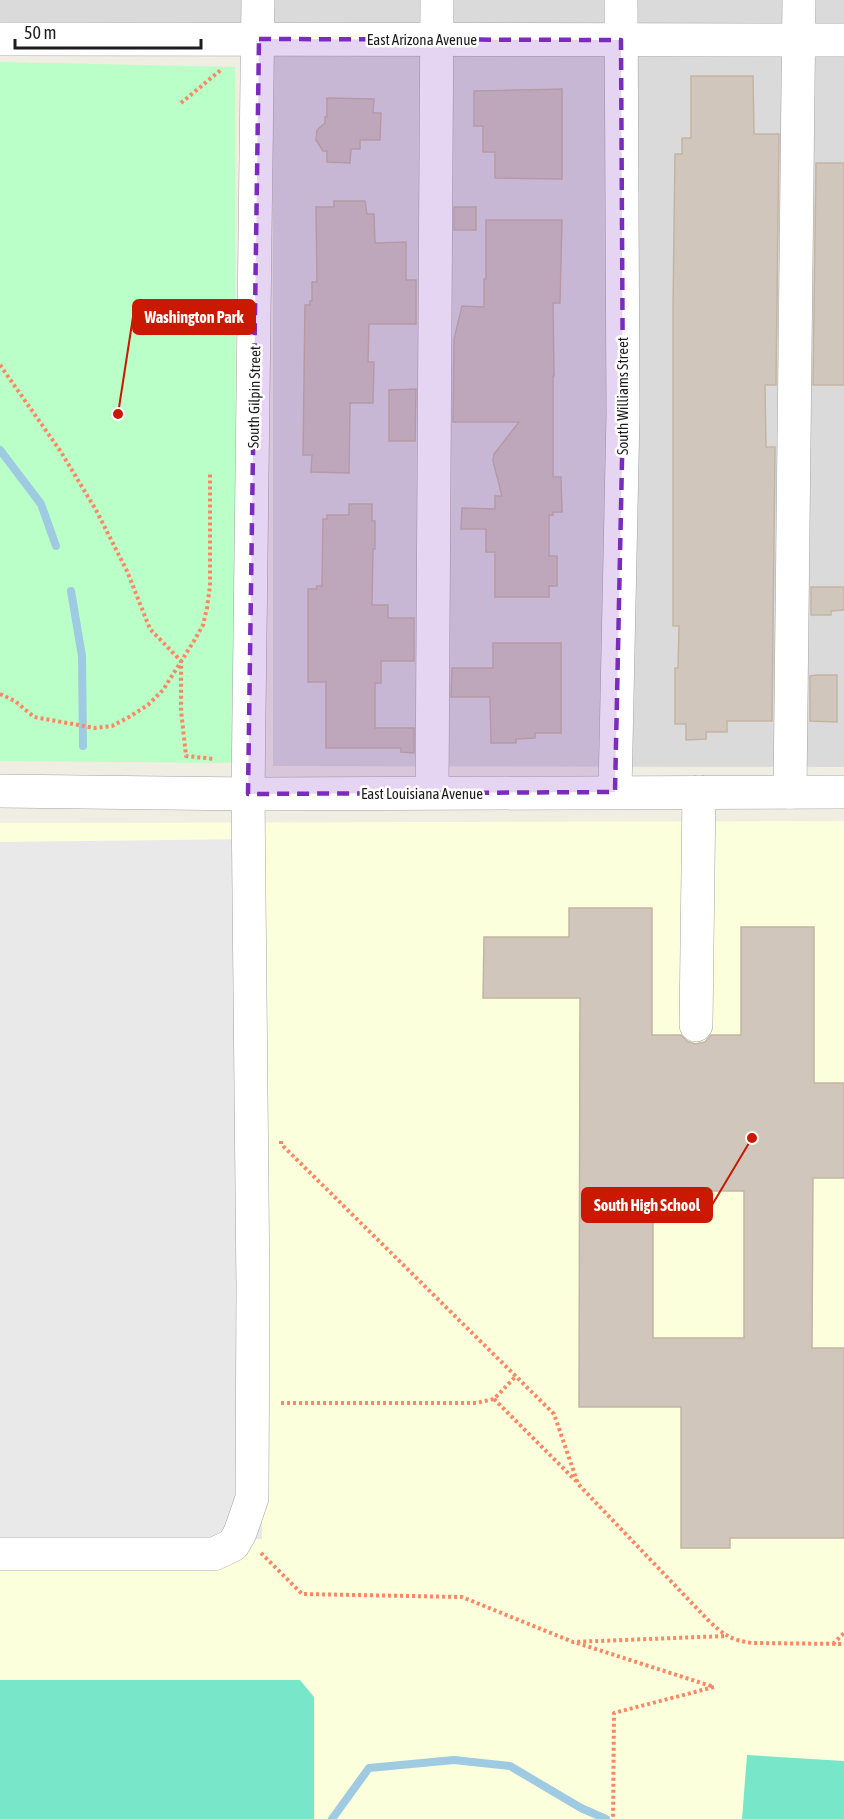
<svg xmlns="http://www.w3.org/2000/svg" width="844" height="1819" viewBox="0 0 844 1819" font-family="'Asap Condensed',sans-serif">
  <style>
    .residential { fill: #dbdada }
    .education { fill: #fbffdc }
    .park { fill: #bafec8 }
    .pitch { fill: #78e7c9 }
    .parking { fill: #e9e9e9 }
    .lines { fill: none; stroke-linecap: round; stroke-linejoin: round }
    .stream { stroke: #9ecae2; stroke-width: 8 }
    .building { fill: #d0c6bb; stroke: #c3b5a3; stroke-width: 1.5; fill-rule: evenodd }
    .minor-casing { stroke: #a4a4a4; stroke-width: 34 }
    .path { stroke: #ff8664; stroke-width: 4; stroke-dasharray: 3 3; stroke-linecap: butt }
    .minor { stroke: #fff; stroke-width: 33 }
    .marked { fill: #7b2cbf; fill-opacity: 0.2; stroke: #7b2cbf; stroke-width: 4.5; stroke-dasharray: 12 8; stroke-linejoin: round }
    .labels { text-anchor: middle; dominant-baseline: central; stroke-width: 5; stroke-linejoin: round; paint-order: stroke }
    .street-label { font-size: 15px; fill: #1d1d1d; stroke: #fff }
    .leader { fill: none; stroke: #cb1800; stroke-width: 2 }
    .callout-dot { fill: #cb1800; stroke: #fff; stroke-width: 2 }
    .callout { fill: #cb1800; stroke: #cb1800; stroke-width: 2 }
    .callout-label { font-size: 16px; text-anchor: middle; font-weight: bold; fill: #fff }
  </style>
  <rect width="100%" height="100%" fill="#f0ede2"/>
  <path class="residential" d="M 0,0 L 844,0 L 844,767 L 273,766 L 273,28 L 0,23 Z"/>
  <path class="education" d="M 844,821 L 844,1819 L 0,1819 L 0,823 Z"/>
  <path class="park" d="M 0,62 L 235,67 L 236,763 L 0,761 Z"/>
  <g class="pitch">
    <path d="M 0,1680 L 300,1680 L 314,1697 L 314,1819 L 0,1819 Z"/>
    <path d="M 747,1755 L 844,1761 L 844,1819 L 742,1819 Z"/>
  </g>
  <path class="parking" d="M 256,839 L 262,1539 L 0,1542 L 0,842 Z"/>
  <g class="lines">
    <g class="stream">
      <path d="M 0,450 L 41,504 L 56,546"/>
      <path d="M 71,591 L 82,656 L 83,746"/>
      <path d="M 332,1819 L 369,1768 L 454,1760 L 510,1766 L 581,1808 L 606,1819"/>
    </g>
  </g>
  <g class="building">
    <path d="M 691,76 L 753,76 L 754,134 L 779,134 L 776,385 L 765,385 L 766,447 L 775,447 L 772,721 L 727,721 L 727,732 L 706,732 L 706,739 L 686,740 L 686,724 L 675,724 L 675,668 L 678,668 L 679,626 L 673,626 L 673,307 L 675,154 L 682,154 L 682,138 L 691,138 Z"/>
    <path d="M 562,89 L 562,179 L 495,178 L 495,152 L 483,152 L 483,126 L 474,126 L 474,91 Z"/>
    <path d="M 327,98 L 374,99 L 373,113 L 381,113 L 380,140 L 360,140 L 360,149 L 351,149 L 350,163 L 327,162 L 327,151 L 323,151 L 316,140 L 317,130 L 325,123 L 325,117 L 327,117 Z"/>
    <path d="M 816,163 L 844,163 L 844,385 L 813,385 Z"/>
    <path d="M 334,201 L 365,201 L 367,214 L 374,214 L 375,243 L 406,242 L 406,280 L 416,280 L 416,324 L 369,324 L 368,362 L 374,362 L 373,403 L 350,403 L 349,473 L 311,472 L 312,455 L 303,455 L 305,305 L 310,305 L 310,301 L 312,301 L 312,282 L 317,282 L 316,207 L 334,207 Z"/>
    <rect x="454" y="207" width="22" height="23"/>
    <path d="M 486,220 L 562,220 L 560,303 L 553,303 L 554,376 L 553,376 L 553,477 L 561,477 L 562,512 L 553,512 L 553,515 L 549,515 L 549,556 L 557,556 L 557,586 L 549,586 L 549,597 L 495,597 L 495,552 L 486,552 L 486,529 L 461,529 L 462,508 L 495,509 L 495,496 L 502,496 L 493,461 L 494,454 L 519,422 L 453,422 L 454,339 L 462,306 L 484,307 L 484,279 L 486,279 Z"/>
    <path d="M 416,389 L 415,441 L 389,441 L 389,390 Z"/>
    <path d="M 349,504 L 372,504 L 372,521 L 375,521 L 375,549 L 373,549 L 372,605 L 388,605 L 388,618 L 414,618 L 414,661 L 381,661 L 381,683 L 375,683 L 375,728 L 414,728 L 414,753 L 401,752 L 401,748 L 326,748 L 326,682 L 308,682 L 308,589 L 316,589 L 317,586 L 322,586 L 323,519 L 327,519 L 327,515 L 349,515 Z"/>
    <path d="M 811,587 L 844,587 L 844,610 L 831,611 L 831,615 L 811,615 Z"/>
    <path d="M 493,643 L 561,643 L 561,733 L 535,733 L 535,738 L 516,739 L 516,743 L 491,743 L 490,697 L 451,697 L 452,668 L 493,668 Z"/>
    <path d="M 818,675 L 837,675 L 837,722 L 810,721 L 810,676 Z"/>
    <path d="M 569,908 L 652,908 L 652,1035 L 681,1035 L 687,1041 L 695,1044 L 705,1042 L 711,1035 L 741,1035 L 741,927 L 814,927 L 814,1083 L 844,1083 L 844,1178 L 813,1178 L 812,1348 L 844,1348 L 844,1538 L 730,1538 L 730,1548 L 681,1548 L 681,1407 L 579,1407 L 580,998 L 483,998 L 484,937 L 569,937 ZM 653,1191 L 744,1191 L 744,1338 L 653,1338 Z"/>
  </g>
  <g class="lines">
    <g class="minor-casing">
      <g id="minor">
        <path d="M 0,39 L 844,40"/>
        <path d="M 0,791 L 248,794 L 844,792"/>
        <path d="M 432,792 L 437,0"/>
        <path d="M 615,792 L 623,414 L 621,0"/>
        <path d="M 790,792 L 799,0"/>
        <path d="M 696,1025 L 699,792"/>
        <path d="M 0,1554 L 214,1554 L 233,1545 L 240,1533 L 252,1498 L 253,1288 L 248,794 L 258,0"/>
      </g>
    </g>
    <g class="path">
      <path d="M 181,103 L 222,69"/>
      <path d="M 0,365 L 61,452 L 96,510 L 127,571 L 150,629 L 181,661 L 181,710 L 186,756 L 215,759"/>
      <path d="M 0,694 L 15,701 L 34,717 L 95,728 L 112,726 L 129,717 L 148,705 L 163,690 L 194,641 L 203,625 L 207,608 L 210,586 L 210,472"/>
      <path d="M 281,1141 L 281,1144 L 554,1414 L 578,1484 L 709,1621 C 724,1635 731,1640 752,1643 L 844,1644"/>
      <path d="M 494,1399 L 576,1481"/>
      <path d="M 281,1403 L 476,1403 L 494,1399 L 516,1376"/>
      <path d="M 261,1553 L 302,1594 L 462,1597 L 573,1642 L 725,1636"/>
      <path d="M 577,1643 L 714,1687 L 614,1713 L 613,1819"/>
      <path d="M 833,1644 L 844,1633"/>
    </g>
    <use href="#minor" class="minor"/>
  </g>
  <path class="marked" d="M 259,39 L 621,40 L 623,414 L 615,792 L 248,794 Z"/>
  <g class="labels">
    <g class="street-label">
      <text x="422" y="39">East Arizona Avenue</text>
      <text transform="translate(622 396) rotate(-90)">South Williams Street</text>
      <text transform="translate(254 397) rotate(-89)">South Gilpin Street</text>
      <text x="422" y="793">East Louisiana Avenue</text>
    </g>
  </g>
  <path class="leader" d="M118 414L133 317M752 1138L712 1205"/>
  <g class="callout-dot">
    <circle cx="118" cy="414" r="6"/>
    <circle cx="752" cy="1138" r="6"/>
  </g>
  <g class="callout">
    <rect x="133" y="300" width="122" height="34" rx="6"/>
    <rect x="582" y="1188" width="130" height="34" rx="6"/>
  </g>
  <g class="callout-label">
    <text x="194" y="323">Washington Park</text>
    <text x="647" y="1211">South High School</text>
  </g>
  <path d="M15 39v9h186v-9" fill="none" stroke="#1d1d1d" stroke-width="3"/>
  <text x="24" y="39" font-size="18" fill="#1d1d1d" stroke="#ffffff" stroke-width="4.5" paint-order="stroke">50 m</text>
</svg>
